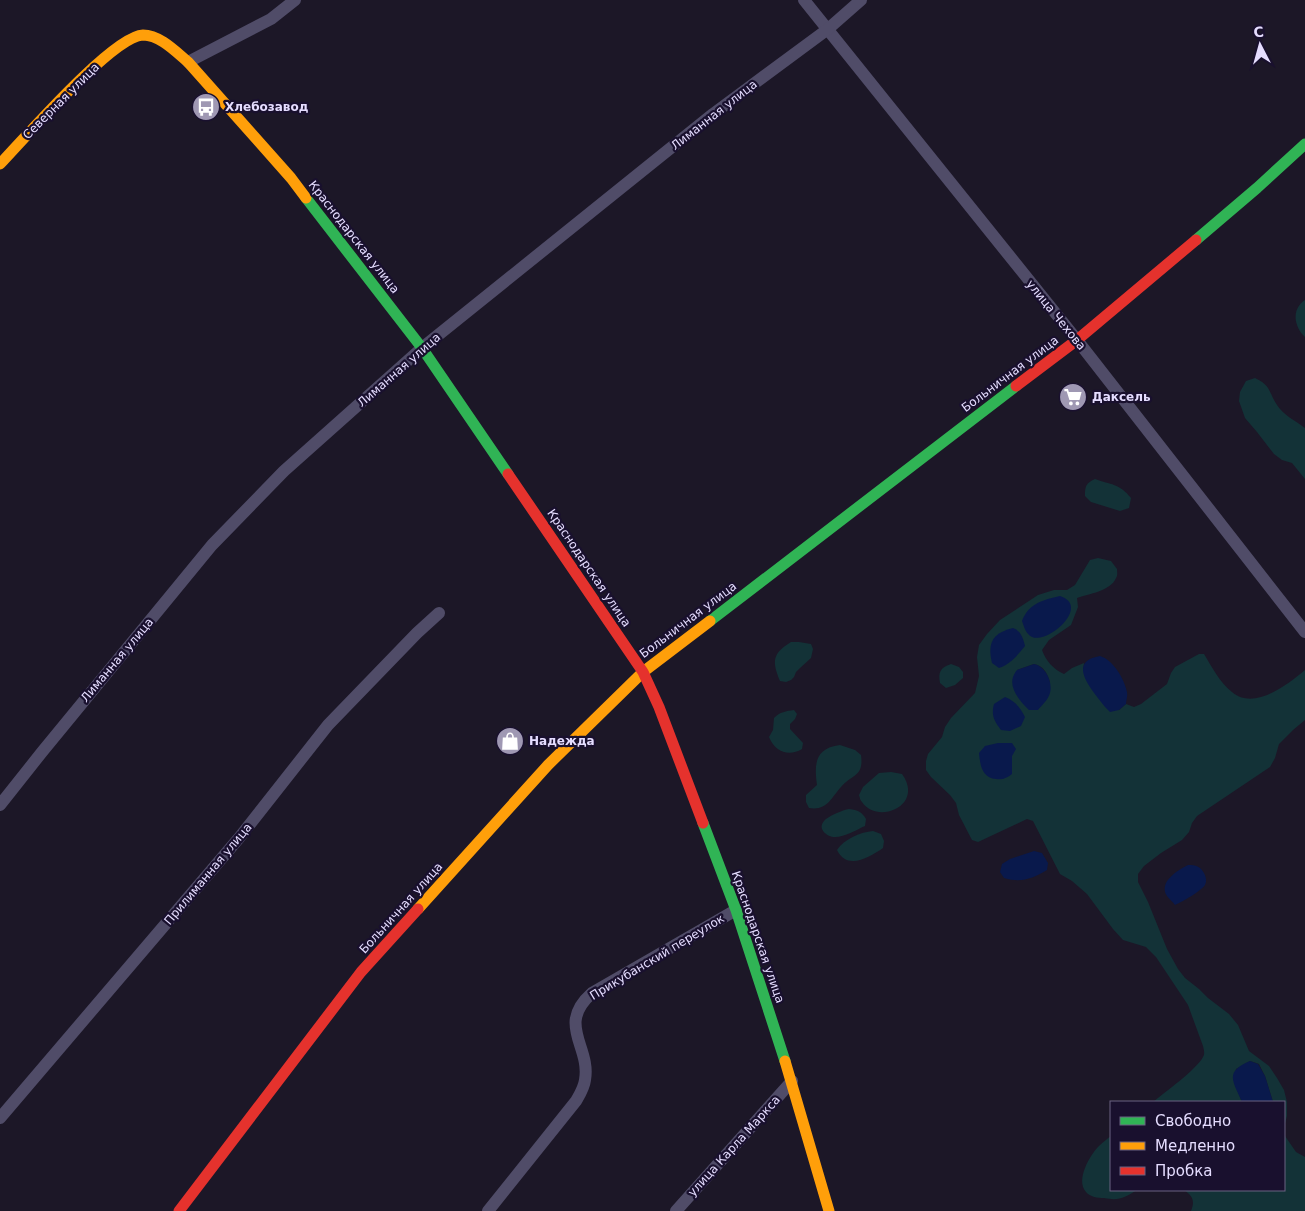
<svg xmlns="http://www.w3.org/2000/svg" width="1305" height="1211" viewBox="0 0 1305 1211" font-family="'DejaVu Sans',sans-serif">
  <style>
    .green { fill: #133237; fill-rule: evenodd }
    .water { fill: #09194c }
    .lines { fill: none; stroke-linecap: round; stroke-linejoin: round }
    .street { stroke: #504c68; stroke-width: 12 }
    .fast { stroke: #30b455; stroke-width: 11 }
    .slow { stroke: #ff9f0a; stroke-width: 11 }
    .jam { stroke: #e5322d; stroke-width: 11 }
    .labels { text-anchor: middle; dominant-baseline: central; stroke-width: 4.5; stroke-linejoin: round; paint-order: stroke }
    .street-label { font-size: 12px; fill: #e5ddff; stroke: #19102e }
    .poi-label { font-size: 12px; font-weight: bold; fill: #e5ddff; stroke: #19102e; text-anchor: start }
  </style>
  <rect width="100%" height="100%" fill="#1c1727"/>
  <g class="green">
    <path d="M 1305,300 L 1305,337 C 1294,327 1291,309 1305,300 Z"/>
    <path d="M 1255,378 C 1272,386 1268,392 1277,405 C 1283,415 1296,421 1305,428 L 1305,479 L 1292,463 L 1282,460 L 1274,454 L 1257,432 L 1245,418 L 1239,401 L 1240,392 L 1246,381 Z"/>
    <path d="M 1095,479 C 1111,485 1119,483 1131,498 L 1129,508 L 1120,511 L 1091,502 L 1085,496 C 1085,486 1086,483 1095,479 Z"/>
    <path d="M 1098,558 L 1111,561 L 1117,569 C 1117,572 1118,575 1116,578 C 1111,591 1088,594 1077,598 L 1078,607 L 1071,625 L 1049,640 L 1042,650 C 1046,661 1053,669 1064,674 L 1072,668 L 1084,663 L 1083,670 L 1119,710 L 1126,704 L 1134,707 L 1141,704 L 1167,684 L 1171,673 L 1175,667 L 1199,654 L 1204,654 C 1212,667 1220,683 1232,692 C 1254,711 1287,685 1305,670 L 1305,720 L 1293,730 L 1279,744 L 1275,758 L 1270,767 L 1197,816 L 1192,823 L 1189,832 L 1182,840 L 1161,853 L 1144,866 L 1138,874 L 1138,882 L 1148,902 L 1167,949 L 1178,969 L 1185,978 L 1199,989 L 1208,998 L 1229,1014 L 1238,1025 L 1249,1051 L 1269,1066 L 1277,1078 L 1284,1090 L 1287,1102 L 1287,1116 L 1284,1127 L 1285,1136 L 1296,1152 L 1305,1157 L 1305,1211 L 1191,1211 C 1195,1201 1193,1196 1184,1190 L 1284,1190 L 1284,1102 L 1273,1102 L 1265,1076 L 1259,1064 L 1250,1061 L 1236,1069 L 1234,1082 L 1242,1102 L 1153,1102 C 1164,1093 1197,1069 1203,1057 C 1205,1054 1204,1050 1203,1046 L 1188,1005 L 1156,957 L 1146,947 L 1123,940 L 1113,929 L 1087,894 L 1072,881 L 1060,874 L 1033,821 L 1027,819 L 978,842 L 972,840 L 959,815 L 956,803 L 950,795 L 931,777 L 926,770 L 926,761 L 928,754 L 942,737 L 945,727 L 951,718 L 975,693 L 979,676 L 977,657 L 979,645 L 987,634 L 1000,620 L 1038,595 L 1054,590 L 1067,590 L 1075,585 L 1090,560 ZM 1034,664 C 1044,666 1047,673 1050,682 L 1017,670 Z"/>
    <path d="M 791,642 L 799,642 L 811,644 L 813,649 L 811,658 L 800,668 L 796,672 L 794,677 L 791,680 L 786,682 L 780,681 C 772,661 772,654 791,642 Z"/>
    <path d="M 951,664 L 959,667 L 963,672 L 963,678 L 955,685 L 946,688 L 940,683 C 938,672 940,668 951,664 Z"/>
    <path d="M 794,710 L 797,714 L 795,719 L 790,724 L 790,729 L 803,743 L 802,749 C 789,757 775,752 769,737 L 773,730 L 774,718 C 780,712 786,711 794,710 Z"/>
    <path d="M 840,745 L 855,750 L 861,755 C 864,777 852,774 841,787 C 831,798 827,811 809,808 L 806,802 L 806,795 L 817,785 C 814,764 815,748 840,745 Z"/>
    <path d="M 891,772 L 902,774 C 925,806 877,825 862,802 C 860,800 860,798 859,795 L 863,787 L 879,773 Z"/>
    <path d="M 849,809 C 858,810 862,812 866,819 L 865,826 C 856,830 845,837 835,837 C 827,837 817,829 824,821 C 828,816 843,810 849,809 Z"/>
    <path d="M 873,831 L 881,834 L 884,841 L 883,848 C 870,857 847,871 837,850 C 844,839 861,832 873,831 Z"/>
    <path d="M 1111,1136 L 1111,1190 L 1137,1190 C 1124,1198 1119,1201 1104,1198 C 1098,1198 1090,1197 1086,1192 C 1075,1180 1090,1155 1099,1146 C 1103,1142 1107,1139 1111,1136 Z"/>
  </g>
  <g class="water">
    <path d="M 1060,596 C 1091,606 1049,644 1032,637 C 1026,634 1024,627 1022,621 C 1029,603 1043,600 1060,596 Z"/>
    <path d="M 1013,628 C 1021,631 1023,638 1025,646 C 1018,655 1010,664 999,668 L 992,663 C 987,642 993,633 1013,628 Z"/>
    <path d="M 1100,656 C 1113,660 1124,678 1127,692 C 1128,696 1126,700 1126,704 L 1119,710 L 1110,712 L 1106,708 C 1095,693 1064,662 1100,656 Z"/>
    <path d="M 1034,664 C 1045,666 1053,681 1050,693 C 1048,700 1042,705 1038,710 L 1029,710 C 1021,702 1009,689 1013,677 C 1014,675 1015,672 1017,670 Z"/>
    <path d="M 1005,697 C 1015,701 1020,707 1025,717 L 1021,726 L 1010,731 L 1001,730 C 994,721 991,715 994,704 Z"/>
    <path d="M 998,743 L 1012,743 L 1016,749 L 1012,756 L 1012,774 C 1007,778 1003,780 996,779 C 982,778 980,765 979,753 L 985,746 Z"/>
    <path d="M 1034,851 L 1042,853 L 1048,863 L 1047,870 C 1032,879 1021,883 1004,878 L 1000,872 L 1002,864 L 1010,859 Z"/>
    <path d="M 1188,865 C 1196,865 1200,866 1204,873 C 1206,877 1207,881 1205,885 C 1201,891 1182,902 1175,905 C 1173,902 1169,899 1167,896 C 1158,882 1178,870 1188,865 Z"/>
    <path d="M 1250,1061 L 1258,1064 L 1265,1076 L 1273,1102 L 1242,1102 C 1233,1081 1224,1072 1250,1061 Z"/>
  </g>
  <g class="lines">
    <g class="street">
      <path d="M 804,0 L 1077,340 L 1305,632"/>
      <path d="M 188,62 L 271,19 L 295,0"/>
      <path d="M 0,805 L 42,752 L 212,545 L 284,471 L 422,348 L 713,114 L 828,29 L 861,0"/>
      <path d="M 0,1118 L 239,838 L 328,725 L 417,633 L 439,613"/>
      <path d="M 488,1211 L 576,1101 C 580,1094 584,1088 585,1080 C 591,1046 556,1025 592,993 L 736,910"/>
      <path d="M 676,1211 L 792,1081"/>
    </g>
    <g class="fast">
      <path d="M 306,198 L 422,348 L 508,474"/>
      <path d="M 1196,240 L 1257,188 L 1305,144"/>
      <path d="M 710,621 L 1016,386"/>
      <path d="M 703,823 L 736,910 L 785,1061"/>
    </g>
    <g class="slow">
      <path d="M 0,164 C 24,139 113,36 143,35 C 160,35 176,52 188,62 L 291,178 L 306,198"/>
      <path d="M 418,909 L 548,765 L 643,672 L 710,621"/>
      <path d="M 785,1061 L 829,1211"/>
    </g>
    <g class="jam">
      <path d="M 1016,386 L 1077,340 L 1196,240"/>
      <path d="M 508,474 L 643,672 L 659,707 L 703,823"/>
      <path d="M 179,1211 L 361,972 L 418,909"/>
    </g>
  </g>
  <defs>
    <g id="bus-disc" transform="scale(1.4375)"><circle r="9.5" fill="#9f98b3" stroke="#19102e"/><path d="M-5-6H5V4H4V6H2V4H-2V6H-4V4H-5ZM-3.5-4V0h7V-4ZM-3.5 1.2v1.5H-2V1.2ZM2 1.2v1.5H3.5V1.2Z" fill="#fff"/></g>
    <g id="supermarket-disc" transform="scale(1.4375)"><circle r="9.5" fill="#9f98b3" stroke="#19102e"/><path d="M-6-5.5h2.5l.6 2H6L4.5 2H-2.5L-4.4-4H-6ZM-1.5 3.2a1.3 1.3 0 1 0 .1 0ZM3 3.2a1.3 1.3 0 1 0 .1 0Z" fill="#fff"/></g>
    <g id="shop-disc" transform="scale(1.4375)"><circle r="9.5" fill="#9f98b3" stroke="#19102e"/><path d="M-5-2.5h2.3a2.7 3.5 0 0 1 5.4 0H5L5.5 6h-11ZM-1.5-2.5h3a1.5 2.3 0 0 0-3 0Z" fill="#fff"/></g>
  </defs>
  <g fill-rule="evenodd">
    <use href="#bus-disc" x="206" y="107"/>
    <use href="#supermarket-disc" x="1073" y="397"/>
    <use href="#shop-disc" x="510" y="741"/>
  </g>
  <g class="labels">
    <g class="street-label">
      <text transform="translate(61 101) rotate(-45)">Северная улица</text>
      <text transform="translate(714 115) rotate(-38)">Лиманная улица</text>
      <text transform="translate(354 237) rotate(52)">Краснодарская улица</text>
      <text transform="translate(1056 315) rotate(51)">улица Чехова</text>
      <text transform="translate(399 370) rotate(-41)">Лиманная улица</text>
      <text transform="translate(1010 374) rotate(-37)">Больничная улица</text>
      <text transform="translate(589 568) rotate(56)">Краснодарская улица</text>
      <text transform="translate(688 620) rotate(-37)">Больничная улица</text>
      <text transform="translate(117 660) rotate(-50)">Лиманная улица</text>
      <text transform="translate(208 874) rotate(-50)">Прилиманная улица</text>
      <text transform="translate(401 908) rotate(-48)">Больничная улица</text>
      <text transform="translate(758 937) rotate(71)">Краснодарская улица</text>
      <text transform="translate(657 957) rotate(-31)">Прикубанский переулок</text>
      <text transform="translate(734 1146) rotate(-48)">улица Карла Маркса</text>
    </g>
    <g class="poi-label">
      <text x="225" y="107">Хлебозавод</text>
      <text x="1092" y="397">Даксель</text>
      <text x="529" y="741">Надежда</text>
    </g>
  </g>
  <rect x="1110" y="1101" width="175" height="90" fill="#19102e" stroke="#6b6282"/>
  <rect x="1120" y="1117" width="25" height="8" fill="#30b455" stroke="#6b6282"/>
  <text x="1155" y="1126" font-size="15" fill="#e5ddff">Свободно</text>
  <rect x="1120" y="1142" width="25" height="8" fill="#ff9f0a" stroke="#6b6282"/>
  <text x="1155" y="1151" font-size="15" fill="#e5ddff">Медленно</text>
  <rect x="1120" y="1167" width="25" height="8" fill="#e5322d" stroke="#6b6282"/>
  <text x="1155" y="1176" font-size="15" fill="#e5ddff">Пробка</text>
  <g transform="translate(1260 45) rotate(354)" stroke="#19102e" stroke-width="4" paint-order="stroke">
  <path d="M0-4L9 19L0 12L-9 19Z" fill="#e5ddff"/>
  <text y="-8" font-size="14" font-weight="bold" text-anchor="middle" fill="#e5ddff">С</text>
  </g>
</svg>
